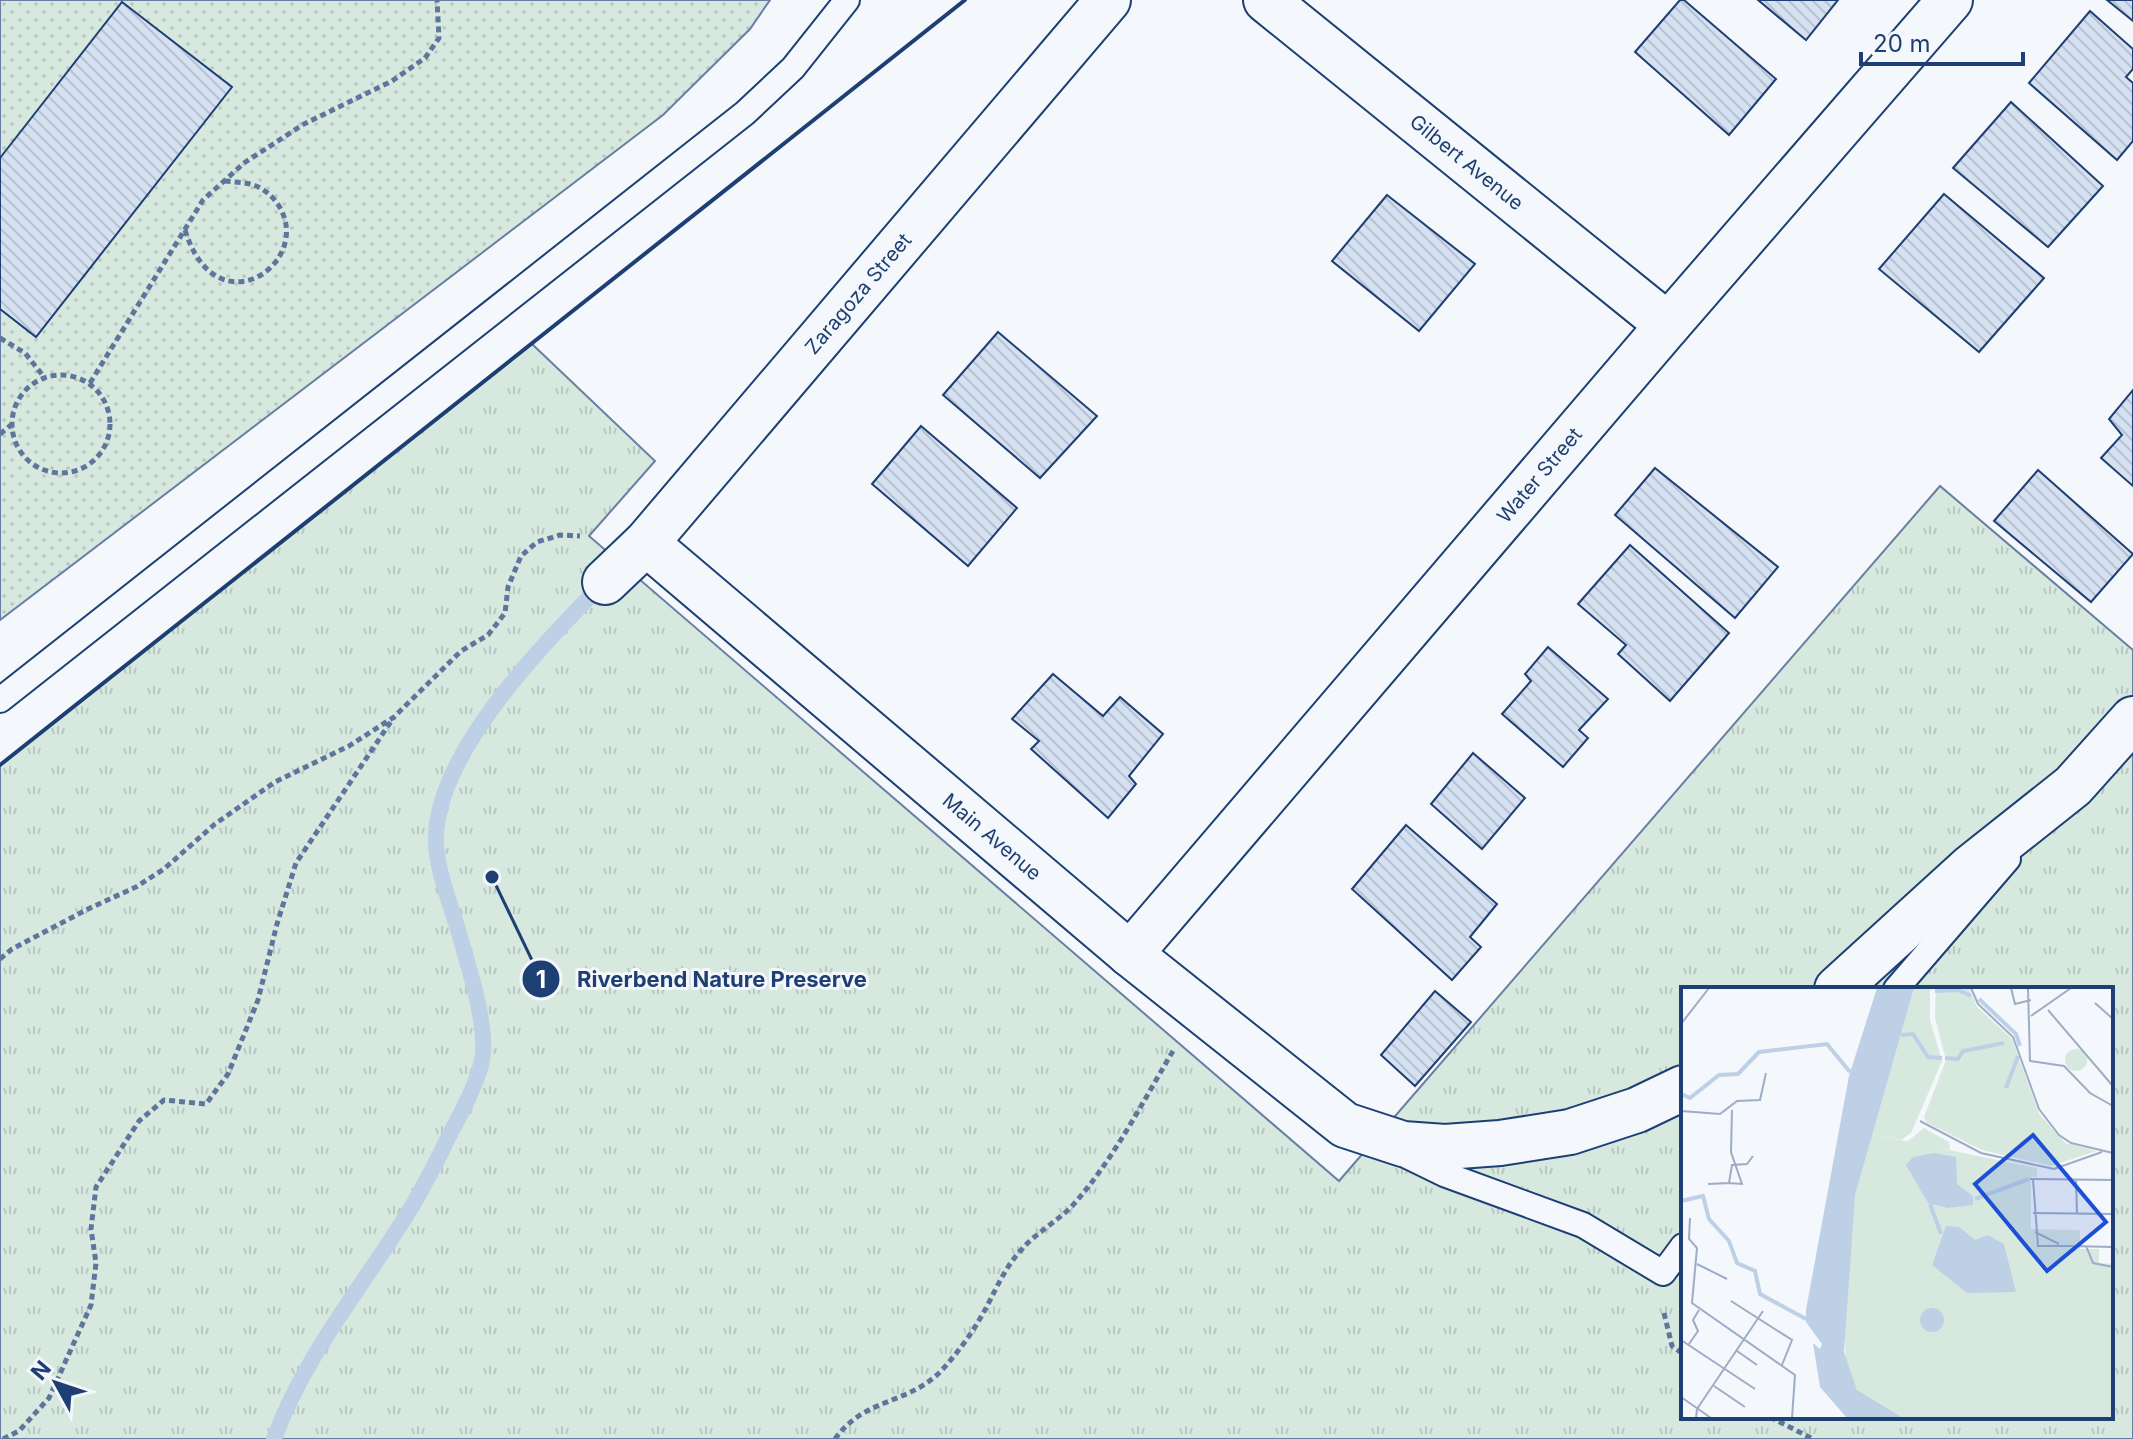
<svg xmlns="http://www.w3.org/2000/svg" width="2133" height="1439" viewBox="0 0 2133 1439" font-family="Inter,sans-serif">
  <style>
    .grass { fill: url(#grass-dots); stroke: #687fa3; stroke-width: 2 }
    .park { fill: url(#park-tufts); stroke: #687fa3; stroke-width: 2; fill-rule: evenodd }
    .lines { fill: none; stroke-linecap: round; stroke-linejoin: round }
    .stream { stroke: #bed0e5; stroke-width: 16 }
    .building { fill: url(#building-back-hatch); stroke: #1d3f73; stroke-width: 2 }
    .lane-casing { stroke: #1d3f73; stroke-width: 28 }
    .street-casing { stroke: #1d3f73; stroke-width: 48 }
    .path { stroke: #5e769c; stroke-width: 5; stroke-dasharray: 6 4; stroke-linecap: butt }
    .lane { stroke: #f4f7fb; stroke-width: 24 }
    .street { stroke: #f4f7fb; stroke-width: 44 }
    .wall { stroke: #1d3f73; stroke-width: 4 }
    .labels { text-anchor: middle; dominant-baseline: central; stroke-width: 6; stroke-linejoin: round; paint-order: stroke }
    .street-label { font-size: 20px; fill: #1d3f73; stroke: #f4f7fb }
    .inset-river { fill: none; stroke: #bed0e5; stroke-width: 4 }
    .inset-road { fill: none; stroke: #9eadc5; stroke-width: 2 }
    .view { fill: #1d4ed8; fill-opacity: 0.15; stroke: #1d4ed8; stroke-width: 4 }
    .inset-edge { fill: none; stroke: #1d3f73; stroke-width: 4 }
    .leader { fill: none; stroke: #1d3f73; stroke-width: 3 }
    .callout-dot { fill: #1d3f73; stroke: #f4f7fb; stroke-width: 3 }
    .mark-label { font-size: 24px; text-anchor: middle; font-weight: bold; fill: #fff }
    .callout-label { font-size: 22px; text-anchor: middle; font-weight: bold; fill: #1d3f73; stroke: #f4f7fb; stroke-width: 6; stroke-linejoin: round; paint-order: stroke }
  </style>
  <defs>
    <pattern id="grass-dots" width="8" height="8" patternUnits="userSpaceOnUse" patternTransform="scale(2)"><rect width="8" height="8" fill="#d7e8df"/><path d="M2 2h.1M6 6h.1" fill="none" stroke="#b8c8c3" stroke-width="1.8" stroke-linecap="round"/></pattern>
    <pattern id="park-tufts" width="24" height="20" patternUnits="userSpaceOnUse" patternTransform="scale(2)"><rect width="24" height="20" fill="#d7e8df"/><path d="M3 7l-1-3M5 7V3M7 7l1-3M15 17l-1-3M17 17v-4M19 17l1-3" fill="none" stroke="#b8c8c3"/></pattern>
    <pattern id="building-back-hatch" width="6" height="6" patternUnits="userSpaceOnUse" patternTransform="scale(2)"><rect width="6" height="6" fill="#d5e0f0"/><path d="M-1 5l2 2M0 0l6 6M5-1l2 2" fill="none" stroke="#b6c1d1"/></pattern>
  </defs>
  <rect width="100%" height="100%" fill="#f4f7fb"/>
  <path class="grass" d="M 0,0 L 770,0 L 750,29 L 663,115 L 0,620 Z"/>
  <path class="park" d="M 532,344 L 655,461 L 589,536 L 1339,1181 L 1940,486 L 2133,650 L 2133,1439 L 0,1439 L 0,765 ZM 1683,989 L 2111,989 L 2111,1417 L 1683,1417 Z"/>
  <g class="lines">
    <path class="stream" d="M 274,1439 C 303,1359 358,1292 403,1221 C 420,1194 435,1165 449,1136 C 461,1113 474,1090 481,1065 C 490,1032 470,973 461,940 C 453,910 434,866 436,835 C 440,748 545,643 603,583"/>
  </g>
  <g class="building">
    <path d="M 1680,0 L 1684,0 L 1776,79 L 1729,135 L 1635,52 Z"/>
    <path d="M 1758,0 L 1838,0 L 1806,40 Z"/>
    <path d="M 2107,0 L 2133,0 L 2133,21 Z"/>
    <path d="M 122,2 L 232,87 L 36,337 L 0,309 L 0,158 Z"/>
    <path d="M 2090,11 L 2133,49 L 2133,69 L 2126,77 L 2133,83 L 2133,141 L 2117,160 L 2029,83 Z"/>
    <path d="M 2011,102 L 2103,186 L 2048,247 L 1953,168 Z"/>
    <path d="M 1944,194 L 2044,278 L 1979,352 L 1879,269 Z"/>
    <path d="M 1387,195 L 1475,264 L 1419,331 L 1332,261 Z"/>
    <path d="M 998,332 L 1097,416 L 1040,478 L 943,395 Z"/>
    <path d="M 2133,390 L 2133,486 L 2101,458 L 2122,435 L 2109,419 Z"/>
    <path d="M 921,426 L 1017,508 L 968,566 L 872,484 Z"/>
    <path d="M 1655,468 L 1778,567 L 1735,618 L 1615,515 Z"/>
    <path d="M 2038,470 L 2133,554 L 2091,602 L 1994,521 Z"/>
    <path d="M 1630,545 L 1729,633 L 1670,701 L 1618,654 L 1626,645 L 1578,604 Z"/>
    <path d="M 1548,647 L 1608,699 L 1579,730 L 1588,738 L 1563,767 L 1502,714 L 1531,681 L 1525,674 Z"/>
    <path d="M 1053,674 L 1103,716 L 1120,697 L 1163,734 L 1129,776 L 1136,784 L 1108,818 L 1031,749 L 1039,741 L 1012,719 Z"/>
    <path d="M 1473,753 L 1525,798 L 1482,849 L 1431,804 Z"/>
    <path d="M 1406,825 L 1497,904 L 1470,937 L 1481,947 L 1452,980 L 1352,889 Z"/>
    <path d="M 1435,991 L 1471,1022 L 1415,1086 L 1381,1055 Z"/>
  </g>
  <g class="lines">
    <g class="lane-casing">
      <g id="lane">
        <path d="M 0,700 L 745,113 L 793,68 L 847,0"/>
        <path d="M 1896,989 L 2008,859"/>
        <path d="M 1405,1155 L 1444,1174 L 1583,1225 L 1663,1273 L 1683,1246"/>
      </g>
    </g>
    <g class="street-casing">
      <g id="street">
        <path id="s1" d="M 1266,0 L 1668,325"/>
        <path id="s2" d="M 646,543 L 1130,954 L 1345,1125 L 1403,1144 L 1445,1147 L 1500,1143 L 1570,1132 L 1637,1110 L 1683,1088"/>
        <path id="s3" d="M 605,582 L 646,543 L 1108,0"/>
        <path id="s4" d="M 1130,954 L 1668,325 L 1950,0"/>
        <path d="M 1837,989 L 1971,867 L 2073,786 L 2133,719"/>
      </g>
    </g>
    <g class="path">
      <path d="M 185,230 C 216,331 314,263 279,206 C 272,195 262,187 250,184 C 242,182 233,182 225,181"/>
      <path d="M 0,338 L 25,353 L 44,377"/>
      <circle cx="61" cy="424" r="49"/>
      <path d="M 90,383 L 203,200 L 244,163 L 304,124 L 392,81 L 425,58 L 439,38 L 437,0"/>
      <path d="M 0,434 L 11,425"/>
      <path d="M 0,959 L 12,949 L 88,909 L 136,887 L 164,869 L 215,824 L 275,782 L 349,746 L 394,717 L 461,651 L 488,635 L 505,613 L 508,587 L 521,556 L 537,542 L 560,535 L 580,536"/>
      <path d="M 1664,1313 L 1672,1346 L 1683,1354"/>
      <path d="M 1770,1417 L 1813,1439"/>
      <path d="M 3,1439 L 19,1431 L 49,1398 L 91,1305 L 96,1263 L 91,1229 L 96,1187 L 139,1121 L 164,1100 L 206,1104 L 228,1074 L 258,1000 L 277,924 L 296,863 L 394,717"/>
      <path d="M 835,1439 C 865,1397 908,1405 941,1371 C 954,1357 968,1339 978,1322 C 993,1298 1002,1270 1022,1249 C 1037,1232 1058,1221 1073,1205 C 1114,1159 1142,1103 1173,1051"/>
    </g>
    <use href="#lane" class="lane"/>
    <use href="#street" class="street"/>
    <path class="wall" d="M 0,765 L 965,0"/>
  </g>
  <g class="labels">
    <g class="street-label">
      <text stroke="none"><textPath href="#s1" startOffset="258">Gilbert Avenue</textPath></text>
      <text stroke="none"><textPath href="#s3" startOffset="384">Zaragoza Street</textPath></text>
      <text stroke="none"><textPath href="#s4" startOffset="630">Water Street</textPath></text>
      <text stroke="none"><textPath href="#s2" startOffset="454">Main Avenue</textPath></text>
    </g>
  </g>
  <g transform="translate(1681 987)">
    <rect width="432" height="432" fill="#f4f7fb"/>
    <path d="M 233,1 L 249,1 L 249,33 L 261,74 L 230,146 L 220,153 L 191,147 ZM 255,1 L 288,1 L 296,20 L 331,52 L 358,127 L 384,156 L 415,164 L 370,179 L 301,163 L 245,135 L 243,130 L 265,73 L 254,31 ZM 243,141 L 268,155 L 269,163 L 226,155 Z" fill="#d7e8df"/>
    <path d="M384 73a11 11 0 1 1 22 0a11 11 0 1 1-22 0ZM 190,147 L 356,181 L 356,190 L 350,190 L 350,242 L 399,243 L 399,262 L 418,262 L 418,276 L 432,277 L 432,431 L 222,431 L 180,409 L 165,381 L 163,329 L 174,208 Z" fill="#d7e8df"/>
    <path d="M 196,1 L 233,1 L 174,208 L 163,365 L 176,403 L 222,431 L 166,431 L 139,400 L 132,356 L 139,362 L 141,357 L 125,335 L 125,323 L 168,89 ZM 253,166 L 275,170 L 276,197 L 292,209 L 292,218 L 267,221 L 247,216 L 225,178 L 232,170 ZM 265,239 L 278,240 L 294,253 L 307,248 L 323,257 L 335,305 L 286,306 L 251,278 ZM239 333a12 12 0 1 1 24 0a12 12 0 1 1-24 0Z" fill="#bed0e5"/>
    <path class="inset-river" d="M 254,4 L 277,3 L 290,9M 298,12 L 335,47 L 339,59M 220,48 L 232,47 L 247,70 L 261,71M 264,71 L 277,72 L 282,64 L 323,56M 325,101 L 337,69M 0,107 L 9,111 L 38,88 L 57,87 L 78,65 L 146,57 L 169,85M 294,212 L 348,192M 0,214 L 22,209 L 28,232 L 48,254 L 56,276 L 74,284 L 79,307 L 125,332M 249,217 L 260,247"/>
    <path class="inset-road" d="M 290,1 L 297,17 L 332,50 L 358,122 L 378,148 L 390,156 L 432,166M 330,1 L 334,17 L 350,13M 347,1 L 349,74 L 383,79 L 409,106 L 432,119M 414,16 L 432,32M 367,23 L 431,98M 350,29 L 390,1M 0,37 L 28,1M 0,124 L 39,127 L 56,114 L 79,113 L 85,86M 239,134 L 300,166 L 373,182 L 421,165M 349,192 L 432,193M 352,192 L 357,259 L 391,259M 395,193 L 396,227M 48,196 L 61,197 L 50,165 L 51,123M 27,197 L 48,196 L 51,178 L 66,177 L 72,169M 352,226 L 432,227M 9,231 L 8,252 L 16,261 L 11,316 L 114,388 L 111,431M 354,245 L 378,257M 390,259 L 432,260M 405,259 L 412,276 L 432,280M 16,277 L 46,292M 50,314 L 111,353 L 101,378M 0,353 L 74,402M 8,357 L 17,344 L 12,333 L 18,323M 56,364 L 76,378M 33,399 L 64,420M 0,410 L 30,431M 15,431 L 16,422 L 82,324"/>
    <path class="view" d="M 352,148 L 425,235 L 366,284 L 294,197 Z"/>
    <rect width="432" height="432" class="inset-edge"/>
  </g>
  <path class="leader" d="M492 877L541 979"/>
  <g class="callout-dot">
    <circle cx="492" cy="877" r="8"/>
    <circle cx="541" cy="979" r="20"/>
  </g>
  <g class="mark-label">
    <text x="541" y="988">1</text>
  </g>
  <g class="callout-label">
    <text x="722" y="987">Riverbend Nature Preserve</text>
  </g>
  <g transform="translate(56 1383) rotate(310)" stroke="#f4f7fb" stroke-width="6" paint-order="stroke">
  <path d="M0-6L14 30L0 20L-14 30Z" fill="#1d3f73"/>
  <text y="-12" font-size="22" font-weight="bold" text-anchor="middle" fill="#1d3f73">N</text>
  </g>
  <path d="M1861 52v12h162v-12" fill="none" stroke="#1d3f73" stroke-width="4"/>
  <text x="1873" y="52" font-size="24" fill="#1d3f73" stroke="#f4f7fb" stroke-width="6" paint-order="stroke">20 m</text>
</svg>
